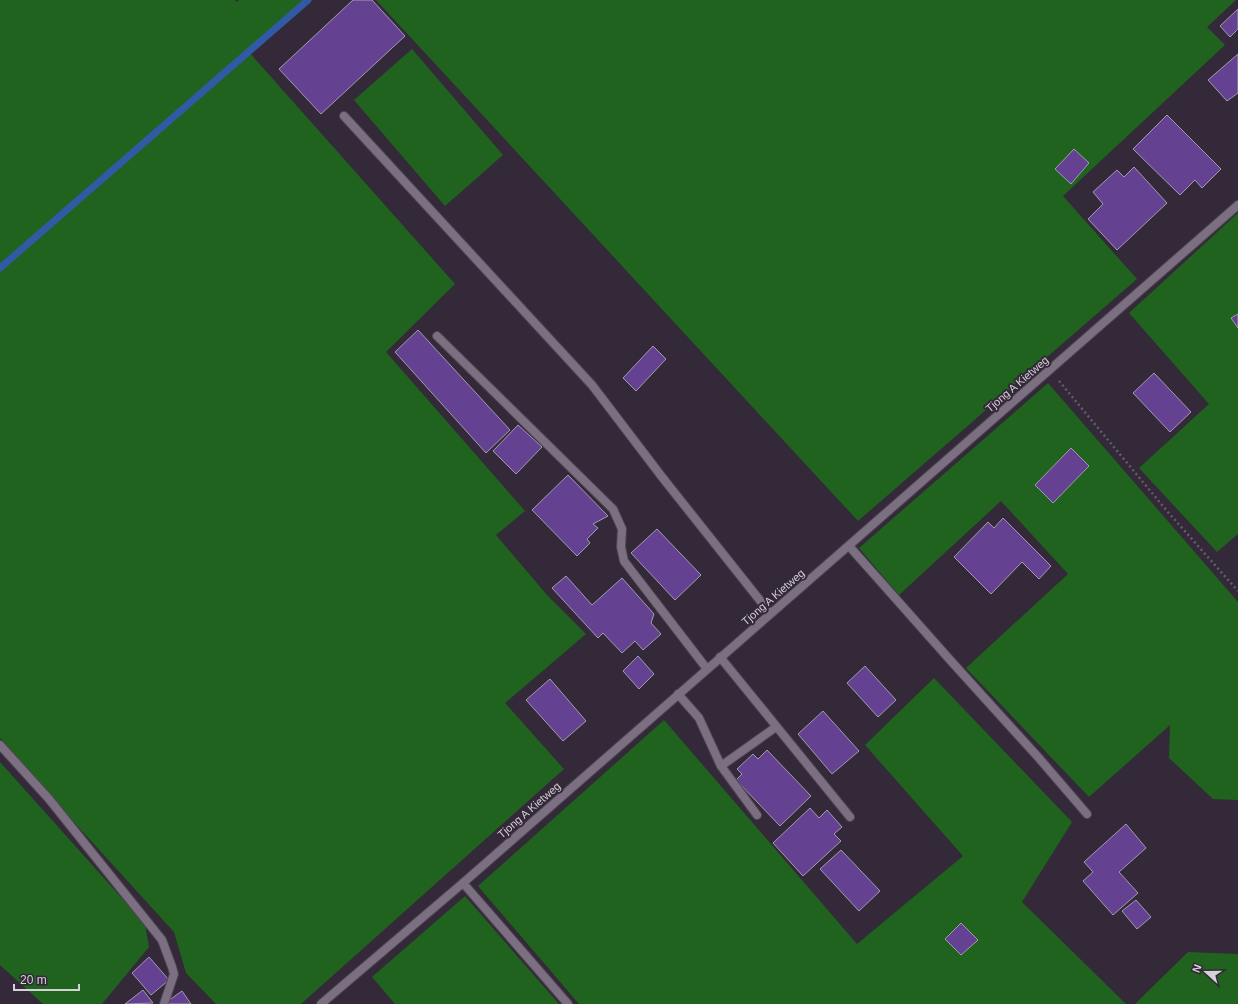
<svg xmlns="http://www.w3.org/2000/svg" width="1238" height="1004" viewBox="0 0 1238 1004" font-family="Arial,sans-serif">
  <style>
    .green { fill: #20631f }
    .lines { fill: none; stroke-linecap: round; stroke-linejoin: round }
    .stream { stroke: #3259a3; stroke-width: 7 }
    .building { fill: #654291; stroke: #a29baf }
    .service-casing { stroke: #4f4653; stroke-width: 10 }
    .minor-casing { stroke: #4f4653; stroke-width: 10 }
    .path { stroke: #655d6a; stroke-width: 2.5; stroke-dasharray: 2 3; stroke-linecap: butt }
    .service { stroke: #7b6f81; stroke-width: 8 }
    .minor { stroke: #7b6f81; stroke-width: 8 }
    .labels { text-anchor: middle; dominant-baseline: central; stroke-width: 4; stroke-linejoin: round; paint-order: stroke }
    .street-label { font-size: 11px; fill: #d6d0d9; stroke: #332938 }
  </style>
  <rect width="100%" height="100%" fill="#332938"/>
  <g class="green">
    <path d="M 0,0 L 235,0 L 237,2 L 239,0 L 308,0 L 249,52 L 455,284 L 386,352 L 525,511 L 496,535 L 547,595 L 586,634 L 505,703 L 564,769 L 301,1004 L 216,1004 L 186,973 L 174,932 L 61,808 L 0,738 Z"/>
    <path d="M 376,0 L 1236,0 L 1207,27 L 1225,45 L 1063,196 L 1137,279 L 858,521 Z"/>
    <path d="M 412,49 L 503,155 L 445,206 L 354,100 Z"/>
    <path d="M 1238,213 L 1238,534 L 1217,552 L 1139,468 L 1209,404 L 1129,313 Z"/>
    <path d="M 1048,383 L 1238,602 L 1238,800 L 1213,799 L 1169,758 L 1170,725 L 1089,797 L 966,668 L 1068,574 L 1001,501 L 899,595 L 859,548 Z"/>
    <path d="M 934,678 L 1072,822 L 1022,902 L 1126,1004 L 579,1004 L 478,886 L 664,720 L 857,944 L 963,856 L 865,745 Z"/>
    <path d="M 0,762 L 145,924 L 149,947 L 102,1004 L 43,1004 L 0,965 Z"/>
    <path d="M 465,896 L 559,1004 L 395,1004 L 372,977 Z"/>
    <path d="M 1188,952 L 1238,954 L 1238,1004 L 1135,1004 Z"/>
  </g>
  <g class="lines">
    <path class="stream" d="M 0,268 L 308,0"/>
  </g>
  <g class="building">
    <path d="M 353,0 L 372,0 L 405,36 L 321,114 L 279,69 Z"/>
    <path d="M 1238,9 L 1238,29 L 1230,37 L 1220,26 Z"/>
    <path d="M 1238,54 L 1238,93 L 1227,101 L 1208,80 Z"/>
    <path d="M 1167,115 L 1221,169 L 1202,188 L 1195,180 L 1180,195 L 1133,149 Z"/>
    <path d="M 1074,149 L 1089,163 L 1071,184 L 1055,169 Z"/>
    <path d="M 1134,167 L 1167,203 L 1117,250 L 1088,219 L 1103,204 L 1093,192 L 1117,170 L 1124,177 Z"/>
    <path d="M 1238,314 L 1238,328 L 1231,318 Z"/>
    <path d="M 418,330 L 510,430 L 486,453 L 395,352 Z"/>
    <path d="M 653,346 L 666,359 L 636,391 L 623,378 Z"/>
    <path d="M 1154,373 L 1191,412 L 1170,432 L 1133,393 Z"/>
    <path d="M 518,425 L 542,447 L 516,474 L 493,451 Z"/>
    <path d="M 1071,448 L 1089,466 L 1053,503 L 1035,485 Z"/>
    <path d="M 568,475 L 608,516 L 593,524 L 598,528 L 587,539 L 590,543 L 577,556 L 532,510 Z"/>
    <path d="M 1003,518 L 1051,566 L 1039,579 L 1022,562 L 991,594 L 954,557 L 988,522 L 994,528 Z"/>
    <path d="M 657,529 L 701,575 L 675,600 L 631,553 Z"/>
    <path d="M 566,576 L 592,605 L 622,578 L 654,614 L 651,623 L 661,634 L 643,650 L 635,641 L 622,653 L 603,633 L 598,638 L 552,588 Z"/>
    <path d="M 638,656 L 654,674 L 639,689 L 623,671 Z"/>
    <path d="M 865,666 L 896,700 L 878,717 L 847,683 Z"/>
    <path d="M 550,679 L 586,721 L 563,741 L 526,700 Z"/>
    <path d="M 823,711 L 859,751 L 832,774 L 798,734 Z"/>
    <path d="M 767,750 L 811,796 L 780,826 L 736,780 L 742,774 L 737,769 L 753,754 L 758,759 Z"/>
    <path d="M 810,808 L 819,818 L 827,810 L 842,827 L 834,834 L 841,841 L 803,876 L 773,843 Z"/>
    <path d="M 1126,824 L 1146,848 L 1119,872 L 1138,893 L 1113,915 L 1083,881 L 1093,872 L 1084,862 Z"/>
    <path d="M 841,850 L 880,891 L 859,911 L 820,869 Z"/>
    <path d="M 1136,900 L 1151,917 L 1137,929 L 1122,911 Z"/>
    <path d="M 961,923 L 978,940 L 961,955 L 945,939 Z"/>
    <path d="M 149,957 L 169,980 L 151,995 L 132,973 Z"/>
    <path d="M 143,990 L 153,1003 L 125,1004 Z"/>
    <path d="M 182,991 L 191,1004 L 170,1004 L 168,1001 Z"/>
  </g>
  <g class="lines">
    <g class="service-casing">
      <g id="service">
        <path d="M 344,116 L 592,385 L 662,477 L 770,613"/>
        <path d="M 437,336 L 613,509 L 622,529 L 621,547 L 624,561 L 707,669"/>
        <path d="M 849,546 L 951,661 L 1038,757 L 1087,814"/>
        <path d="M 720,657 L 850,817"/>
        <path d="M 678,694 L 699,718 L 721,766 L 757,815"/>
        <path d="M 0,745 L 49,799 L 162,940 L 172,967 L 174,974 L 164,1004"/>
        <path d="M 721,766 L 776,727"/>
        <path d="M 463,883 L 568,1004"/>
      </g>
    </g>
    <g class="minor-casing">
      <path id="minor" d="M 321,1004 L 463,883 L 1238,205"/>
    </g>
    <path class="path" d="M 1059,381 L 1167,511 L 1238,591"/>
    <use href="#service" class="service"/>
    <use href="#minor" class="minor"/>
  </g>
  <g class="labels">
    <g class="street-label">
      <text transform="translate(1017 384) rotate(-41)">Tjong A Kietweg</text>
      <text transform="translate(773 597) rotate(-41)">Tjong A Kietweg</text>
      <text transform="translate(529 810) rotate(-41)">Tjong A Kietweg</text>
    </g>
  </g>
  <g transform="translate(1206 972) rotate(291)" stroke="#332938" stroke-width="3" paint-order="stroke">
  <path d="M0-3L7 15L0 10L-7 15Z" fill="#d6d0d9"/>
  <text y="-6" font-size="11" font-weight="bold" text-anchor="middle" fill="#d6d0d9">N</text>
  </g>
  <path d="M14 984v6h65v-6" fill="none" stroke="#d6d0d9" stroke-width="2"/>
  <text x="20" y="984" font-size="12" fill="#d6d0d9" stroke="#332938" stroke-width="3" paint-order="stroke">20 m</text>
</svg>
